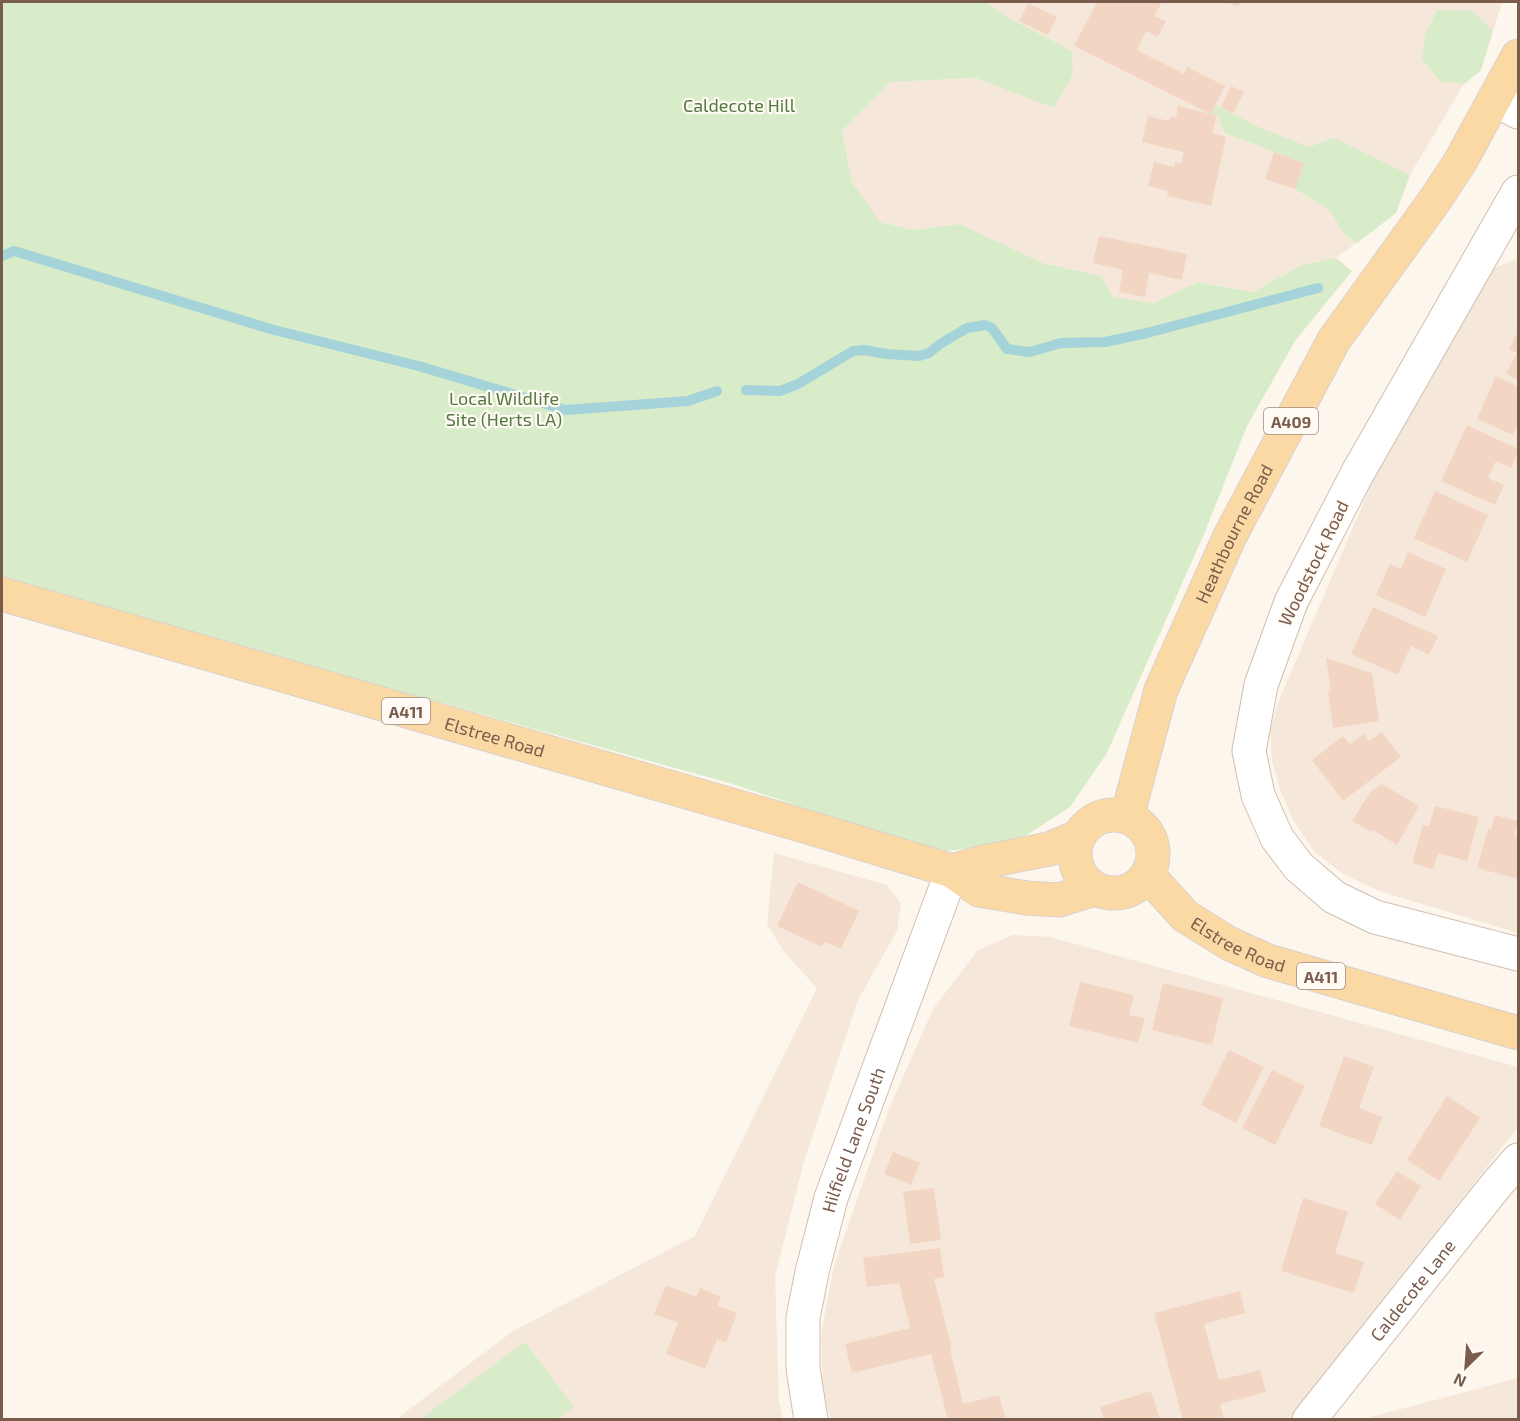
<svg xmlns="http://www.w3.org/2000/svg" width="1520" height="1421" viewBox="0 0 1520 1421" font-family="'Exo 2',sans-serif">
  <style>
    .residential { fill: #f5e8da }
    .green { fill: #d8ecc9 }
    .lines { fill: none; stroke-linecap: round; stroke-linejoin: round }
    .stream { stroke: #a5d3da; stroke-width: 10 }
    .building { fill: #f3d5c3 }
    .minor-casing { stroke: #d1beb0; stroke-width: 35 }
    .major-casing { stroke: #dad1cd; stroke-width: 35 }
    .minor { stroke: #fff; stroke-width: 33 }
    .major { stroke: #fbd9a5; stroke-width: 33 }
    .labels { text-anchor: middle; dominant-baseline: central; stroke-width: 4.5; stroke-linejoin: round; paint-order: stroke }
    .shield { fill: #fffaf3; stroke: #a28b7f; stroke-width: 1.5 }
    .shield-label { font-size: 16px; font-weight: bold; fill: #7a5c4d }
    .park-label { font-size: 18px; fill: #537a41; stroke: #fffaf3 }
    .street-label { font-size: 18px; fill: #7a5c4d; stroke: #fffaf3 }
  </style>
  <rect width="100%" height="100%" fill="#fdf6ec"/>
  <g class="residential">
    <path d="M 985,2 L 1502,2 L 1481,70 L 1464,84 L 1410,175 L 1396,213 L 1336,258 L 1301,265 L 1253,292 L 1198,282 L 1154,303 L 1113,297 L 1101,276 L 1043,263 L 960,224 L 914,230 L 880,222 L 852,182 L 842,131 L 890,82 L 976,78 L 1054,107 L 1010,19 Z"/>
    <path d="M 1518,258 L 1518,933 L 1379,891 L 1343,874 L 1314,851 L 1293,820 L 1281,792 L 1272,761 L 1270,730 L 1280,698 L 1378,469 L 1494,268 Z"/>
    <path d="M 774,853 L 887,885 L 901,904 L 897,931 L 858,1000 L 804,1161 L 775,1276 L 779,1402 L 783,1419 L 395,1420 L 513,1331 L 695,1236 L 817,988 L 784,952 L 767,924 Z"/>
    <path d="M 1013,935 L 1050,937 L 1518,1067 L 1518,1127 L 1291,1419 L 831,1420 L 823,1394 L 821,1334 L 834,1266 L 888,1111 L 933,1009 L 978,950 Z"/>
    <path d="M 1518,1378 L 1518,1419 L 1363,1419 Z"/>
  </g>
  <g class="green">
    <path d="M 2,2 L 985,2 L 1010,19 L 1072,51 L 1073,74 L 1054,108 L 976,78 L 890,82 L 842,131 L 852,182 L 880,222 L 914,230 L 960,224 L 1043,263 L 1101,276 L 1113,297 L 1154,303 L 1198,282 L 1253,292 L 1301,265 L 1336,258 L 1352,271 L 1295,341 L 1247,426 L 1204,534 L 1107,753 L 1070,807 L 1013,844 L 946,851 L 849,823 L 736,785 L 302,664 L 51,590 L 2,577 Z"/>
    <path d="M 1437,10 L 1473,11 L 1493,31 L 1481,70 L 1464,84 L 1442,82 L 1422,60 L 1425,36 Z"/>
    <path d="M 1216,105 L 1258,127 L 1309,147 L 1334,138 L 1410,175 L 1396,213 L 1357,243 L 1346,236 L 1329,209 L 1295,189 L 1304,163 L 1225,133 L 1217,115 L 1211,114 Z"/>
    <path d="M 525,1342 L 574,1407 L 557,1419 L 420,1419 Z"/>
  </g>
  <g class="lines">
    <g class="stream">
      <path d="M 2,256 L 14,251 L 274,330 L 422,367 L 566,410 L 688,401 L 717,391"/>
      <path d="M 746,390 L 780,391 L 798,384 L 853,351 L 864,350 L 887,354 L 919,356 L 929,353 L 940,344 L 967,328 L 985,325 L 992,328 L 1007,349 L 1030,352 L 1061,343 L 1105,342 L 1147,333 L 1318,288"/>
    </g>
  </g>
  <g class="building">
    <path d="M 1097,2 L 1162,2 L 1154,16 L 1166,21 L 1158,37 L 1146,31 L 1137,50 L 1184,74 L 1187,67 L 1225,86 L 1211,114 L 1217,115 L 1212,133 L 1226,137 L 1211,206 L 1167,196 L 1168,191 L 1148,186 L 1154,162 L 1174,167 L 1175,162 L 1181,164 L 1184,152 L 1142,142 L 1148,116 L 1169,121 L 1170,117 L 1176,118 L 1178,106 L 1211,114 L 1074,46 Z"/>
    <path d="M 1227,2 L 1241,2 L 1238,7 Z"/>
    <path d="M 1028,3 L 1057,17 L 1048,35 L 1019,21 Z"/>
    <path d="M 1231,86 L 1244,92 L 1233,113 L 1221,107 Z"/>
    <path d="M 1274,152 L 1304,163 L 1295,189 L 1265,179 Z"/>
    <path d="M 1099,236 L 1187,254 L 1182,280 L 1149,273 L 1145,297 L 1119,292 L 1123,270 L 1093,263 Z"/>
    <path d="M 1518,331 L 1518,380 L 1506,373 L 1517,353 L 1509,349 Z"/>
    <path d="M 1496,376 L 1518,387 L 1518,422 L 1513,435 L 1477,419 Z"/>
    <path d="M 1467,425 L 1518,449 L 1518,452 L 1511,468 L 1496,461 L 1488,478 L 1504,485 L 1495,505 L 1441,481 Z"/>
    <path d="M 1435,491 L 1488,515 L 1467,562 L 1414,538 Z"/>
    <path d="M 1408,552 L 1446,569 L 1425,617 L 1376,595 L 1390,564 L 1401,569 Z"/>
    <path d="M 1373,607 L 1438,636 L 1429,655 L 1411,646 L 1398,675 L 1351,654 Z"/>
    <path d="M 1326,658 L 1372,673 L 1379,721 L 1333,728 L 1328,692 L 1331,691 Z"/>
    <path d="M 1382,732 L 1401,757 L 1343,801 L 1312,760 L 1343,736 L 1350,744 L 1364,734 L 1369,741 Z"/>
    <path d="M 1382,784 L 1419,806 L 1397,845 L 1373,830 L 1372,832 L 1352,821 L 1370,792 Z"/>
    <path d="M 1435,806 L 1479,817 L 1467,861 L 1438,853 L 1433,869 L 1412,863 L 1423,825 L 1429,826 Z"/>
    <path d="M 1495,815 L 1518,821 L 1514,836 L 1518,837 L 1518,879 L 1477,868 L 1488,829 L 1491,830 Z"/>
    <path d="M 798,882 L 859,911 L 841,949 L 825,942 L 822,947 L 777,926 Z"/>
    <path d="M 1080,982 L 1134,995 L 1129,1015 L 1145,1018 L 1138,1043 L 1069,1026 Z"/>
    <path d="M 1163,983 L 1223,998 L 1212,1045 L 1152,1030 Z"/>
    <path d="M 1229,1050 L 1264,1067 L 1236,1123 L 1201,1105 Z"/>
    <path d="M 1344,1056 L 1374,1067 L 1359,1108 L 1382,1117 L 1372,1145 L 1319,1126 Z"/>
    <path d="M 1272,1070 L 1305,1086 L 1275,1145 L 1242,1128 Z"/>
    <path d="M 1447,1096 L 1480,1118 L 1439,1181 L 1407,1160 Z"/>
    <path d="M 893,1152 L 920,1163 L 911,1185 L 884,1174 Z"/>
    <path d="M 1397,1171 L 1421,1186 L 1400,1220 L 1375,1204 Z"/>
    <path d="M 934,1188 L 941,1240 L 910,1244 L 903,1192 Z"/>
    <path d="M 1303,1198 L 1348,1212 L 1335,1253 L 1364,1262 L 1354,1293 L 1281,1271 Z"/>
    <path d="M 940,1248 L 944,1277 L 934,1279 L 952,1349 L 950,1349 L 963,1404 L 999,1395 L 1006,1420 L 948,1420 L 931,1354 L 852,1373 L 845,1344 L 910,1328 L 899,1283 L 867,1287 L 863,1258 Z"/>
    <path d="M 666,1285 L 696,1297 L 700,1288 L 721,1297 L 717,1306 L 737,1313 L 726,1343 L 717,1339 L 705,1369 L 666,1354 L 678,1323 L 654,1314 Z"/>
    <path d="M 1240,1291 L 1245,1313 L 1204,1324 L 1219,1380 L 1260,1370 L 1266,1392 L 1220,1404 L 1224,1420 L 1183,1420 L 1154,1313 Z"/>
    <path d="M 1151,1391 L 1160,1420 L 1104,1420 L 1100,1407 Z"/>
  </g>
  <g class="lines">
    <g class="minor-casing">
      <g id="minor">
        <path d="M 1494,99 L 1518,112"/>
        <path d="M 1518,192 L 1357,474 L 1291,602 L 1261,685 L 1249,751 L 1258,795 L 1277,838 L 1299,867 L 1334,897 L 1375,917 L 1518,954"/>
        <path id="s1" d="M 811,1420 L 803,1368 L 803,1318 L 812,1272 L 831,1198 L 952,871"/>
        <path id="s2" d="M 1309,1420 L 1497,1184 L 1518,1160"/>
      </g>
    </g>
    <g class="major-casing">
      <g id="major">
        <path id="s3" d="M 2,594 L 811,828 L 952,871 L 979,890 L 1027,898 L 1059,900 L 1095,889"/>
        <circle cx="1114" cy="854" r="39"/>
        <path id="s4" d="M 1127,817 L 1161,690 L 1230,536 L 1334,340 L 1435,200 L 1460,162 L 1518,56"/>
        <path d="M 952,871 L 983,862 L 1049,849 L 1078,837"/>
        <path id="s5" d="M 1148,875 L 1185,916 L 1230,944 L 1268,961 L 1518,1033"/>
      </g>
    </g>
    <use href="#minor" class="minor"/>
    <use href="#major" class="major"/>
  </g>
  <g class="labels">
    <g class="shield">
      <rect x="1264" y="408" width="54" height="26" rx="4.5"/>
      <rect x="382" y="698" width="48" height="26" rx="4.5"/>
      <rect x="1297" y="963" width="48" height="26" rx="4.5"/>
    </g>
    <g class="shield-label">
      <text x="1291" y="421">A409</text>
      <text x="406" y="711">A411</text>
      <text x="1321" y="976">A411</text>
    </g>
    <g class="park-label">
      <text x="739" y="105">Caldecote Hill</text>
      <text x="504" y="398">Local Wildlife<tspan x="504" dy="21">Site (Herts LA)</tspan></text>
    </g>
    <g class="street-label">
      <text stroke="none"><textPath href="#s4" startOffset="304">Heathbourne Road</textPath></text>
      <text transform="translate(1313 563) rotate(-64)">Woodstock Road</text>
      <text stroke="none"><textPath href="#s3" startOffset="513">Elstree Road</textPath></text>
      <text stroke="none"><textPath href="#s5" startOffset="116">Elstree Road</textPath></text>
      <text stroke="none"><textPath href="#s1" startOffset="288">Hilfield Lane South</textPath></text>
      <text stroke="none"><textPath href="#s2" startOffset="166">Caldecote Lane</textPath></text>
    </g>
  </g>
  <rect width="1520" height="1421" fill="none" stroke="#7a5c4d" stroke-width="6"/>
  <g transform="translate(1466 1367) rotate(205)" stroke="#fffaf3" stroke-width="4.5" paint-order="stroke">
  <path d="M0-4.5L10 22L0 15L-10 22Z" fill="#7a5c4d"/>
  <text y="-9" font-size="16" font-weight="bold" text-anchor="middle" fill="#7a5c4d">N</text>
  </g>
</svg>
